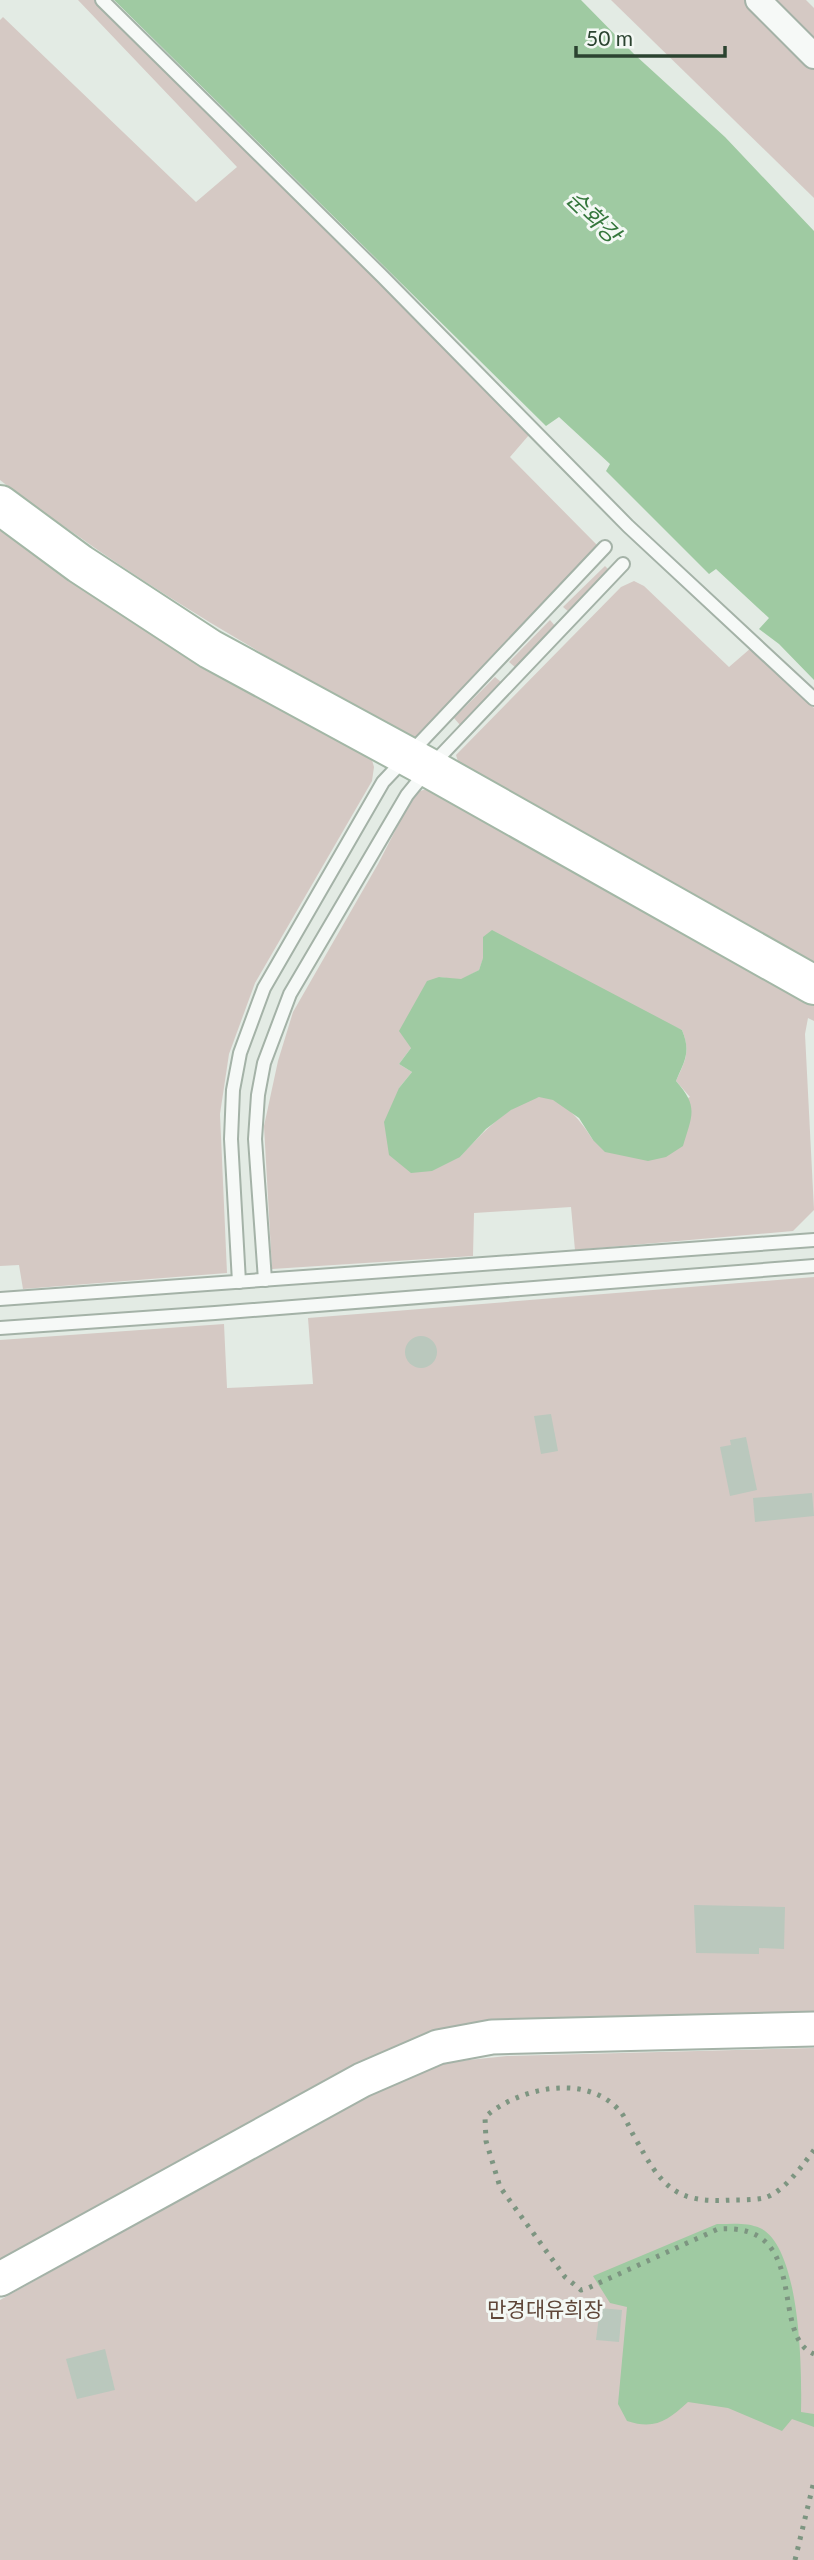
<svg xmlns="http://www.w3.org/2000/svg" width="814" height="2560" viewBox="0 0 814 2560" font-family="Lato,'Noto Sans KR',sans-serif">
  <style>
    .green { fill: #d5c9c4; fill-rule: evenodd }
    .water { fill: #9fcaa2 }
    .building { fill: #bac8bd }
    .lines { fill: none; stroke-linecap: round; stroke-linejoin: round }
    .service-casing { stroke: #a4b2a7; stroke-width: 16 }
    .minor-casing { stroke: #a4b2a7; stroke-width: 28 }
    .secondary-casing { stroke: #a4b2a7; stroke-width: 37 }
    .primary-casing { stroke: #a3b7a6; stroke-width: 42 }
    .service { stroke: #f6f9f7; stroke-width: 12 }
    .minor { stroke: #f6f9f7; stroke-width: 24 }
    .secondary { stroke: #fff; stroke-width: 33 }
    .primary { stroke: #fff; stroke-width: 38 }
    .rail { stroke: #7d9581; stroke-width: 5; stroke-dasharray: 3.5 7; stroke-linecap: butt }
    .labels { text-anchor: middle; dominant-baseline: central; stroke-width: 6; stroke-linejoin: round; paint-order: stroke }
    .park-label { font-size: 21px; fill: #5f4638; stroke: #f3f8f4 }
    .water-label { font-size: 23px; font-style: italic; fill: #35773c; stroke: #f3f8f4 }
  </style>
  <rect width="100%" height="100%" fill="#e3ebe4"/>
  <g class="green">
    <path d="M 78,0 L 95,0 L 420,323 L 529,435 L 510,457 L 598,546 L 417,738 L 409,739 C 297,673 183,611 78,536 C 51,518 25,500 0,480 L 0,20 L 3,17 L 196,202 L 237,167 Z"/>
    <path d="M 611,0 L 745,0 L 814,68 L 814,198 Z"/>
    <path d="M 767,0 L 806,0 L 814,8 L 814,48 Z"/>
    <path d="M 0,521 L 370,753 L 374,767 L 372,781 L 255,983 L 229,1054 L 220,1114 L 227,1273 L 23,1289 L 19,1265 L 0,1266 Z"/>
    <path d="M 605,566 L 609,570 L 569,612 L 563,607 Z"/>
    <path d="M 634,581 L 644,586 L 729,667 L 751,648 L 814,708 L 814,966 L 460,768 L 456,755 L 621,587 Z"/>
    <path d="M 550,620 L 556,627 L 516,668 L 509,662 Z"/>
    <path d="M 495,677 L 501,682 L 460,725 L 454,718 Z"/>
    <path d="M 434,787 L 814,1000 L 814,1021 L 808,1018 L 805,1034 L 814,1210 L 793,1231 L 575,1250 L 571,1207 L 474,1213 L 473,1256 L 272,1269 L 264,1126 L 278,1061 L 293,1012 L 378,864 L 410,802 L 420,791 ZM 483,938 L 682,1030 C 691,1052 685,1061 676,1081 L 690,1097 L 593,1140 C 583,1124 561,1094 539,1097 C 512,1101 477,1138 460,1157 L 399,1088 L 412,1072 L 399,1064 L 411,1048 L 439,977 L 461,980 L 479,970 L 483,959 Z"/>
    <path d="M 814,1277 L 814,2024 L 442,2029 L 0,2259 L 0,1340 L 224,1324 L 227,1388 L 313,1384 L 308,1318 Z"/>
    <path d="M 814,2048 L 814,2560 L 0,2560 L 0,2300 L 286,2141 L 430,2064 L 507,2056 Z"/>
  </g>
  <g class="water">
    <path d="M 114,0 L 581,0 L 634,54 L 725,137 L 814,231 L 814,680 L 779,644 L 759,629 L 769,618 L 716,569 L 709,574 L 606,471 L 610,464 L 559,417 L 546,426 Z"/>
    <path d="M 492,930 L 682,1030 C 691,1052 685,1060 676,1081 C 699,1107 692,1115 683,1146 L 666,1157 L 648,1161 L 605,1152 L 593,1140 L 579,1118 L 553,1100 L 539,1097 L 511,1110 L 486,1129 L 460,1157 L 432,1171 L 411,1173 L 389,1155 L 384,1122 L 399,1088 L 412,1072 L 399,1064 L 411,1048 L 399,1031 L 427,981 L 439,977 L 461,979 L 479,970 L 483,958 L 483,937 Z"/>
    <path d="M 717,2224 C 731,2224 747,2222 760,2228 C 801,2248 802,2371 801,2412 L 814,2414 L 814,2427 L 792,2419 L 782,2431 L 728,2408 L 688,2402 C 667,2421 655,2430 627,2421 L 618,2404 L 627,2307 L 610,2303 L 593,2276 Z"/>
  </g>
  <g class="building">
    <circle cx="421" cy="1352" r="16"/>
    <path d="M 551,1414 L 558,1451 L 541,1454 L 534,1416 Z"/>
    <path d="M 746,1437 L 757,1490 L 730,1496 L 720,1447 L 731,1445 L 730,1440 Z"/>
    <path d="M 812,1493 L 814,1516 L 755,1522 L 753,1498 Z"/>
    <path d="M 694,1905 L 785,1907 L 784,1949 L 759,1948 L 759,1954 L 696,1953 Z"/>
    <path d="M 600,2308 L 622,2310 L 619,2342 L 596,2340 Z"/>
    <path d="M 105,2349 L 115,2390 L 77,2399 L 66,2359 Z"/>
  </g>
  <g class="lines">
    <g class="service-casing">
      <g id="service">
        <path d="M 102,0 L 382,276 L 628,526 L 814,699"/>
        <path d="M 265,1280 L 255,1139 L 258,1095 L 264,1063 L 290,994 L 407,795 L 429,768 L 623,564"/>
        <path d="M 239,1282 L 231,1139 L 233,1090 L 240,1053 L 264,988 L 383,782 L 605,547"/>
        <path d="M 0,1299 L 814,1240"/>
        <path d="M 0,1328 L 215,1313 L 814,1266"/>
      </g>
    </g>
    <g class="minor-casing">
      <path id="minor" d="M 758,0 L 814,56"/>
    </g>
    <g class="secondary-casing">
      <path id="secondary" d="M 0,2279 L 362,2080 L 438,2047 L 492,2037 L 814,2029"/>
    </g>
    <g class="primary-casing">
      <path id="primary" d="M 0,505 L 80,564 L 210,649 L 429,768 L 814,985"/>
    </g>
    <use href="#service" class="service"/>
    <use href="#minor" class="minor"/>
    <use href="#secondary" class="secondary"/>
    <use href="#primary" class="primary"/>
    <g class="rail">
      <path d="M 814,2150 C 803,2165 783,2193 764,2198 C 754,2200 742,2200 732,2200 C 673,2204 661,2185 634,2136 C 629,2128 625,2115 618,2109 C 584,2073 518,2088 485,2117 L 486,2141 L 500,2187 L 565,2277 L 581,2290 L 588,2288 L 718,2229 C 813,2222 768,2335 814,2354"/>
      <path d="M 795,2560 L 814,2481"/>
    </g>
  </g>
  <g class="labels">
    <g class="park-label">
      <text x="545" y="2308">만경대유희장</text>
    </g>
    <g class="water-label">
      <text transform="translate(594 216) rotate(44)">순화강</text>
    </g>
  </g>
  <path d="M576 46v10h149v-10" fill="none" stroke="#2b4330" stroke-width="3.5"/>
  <text x="586" y="46" font-size="21" fill="#2b4330" stroke="#f3f8f4" stroke-width="5" paint-order="stroke">50 m</text>
</svg>
